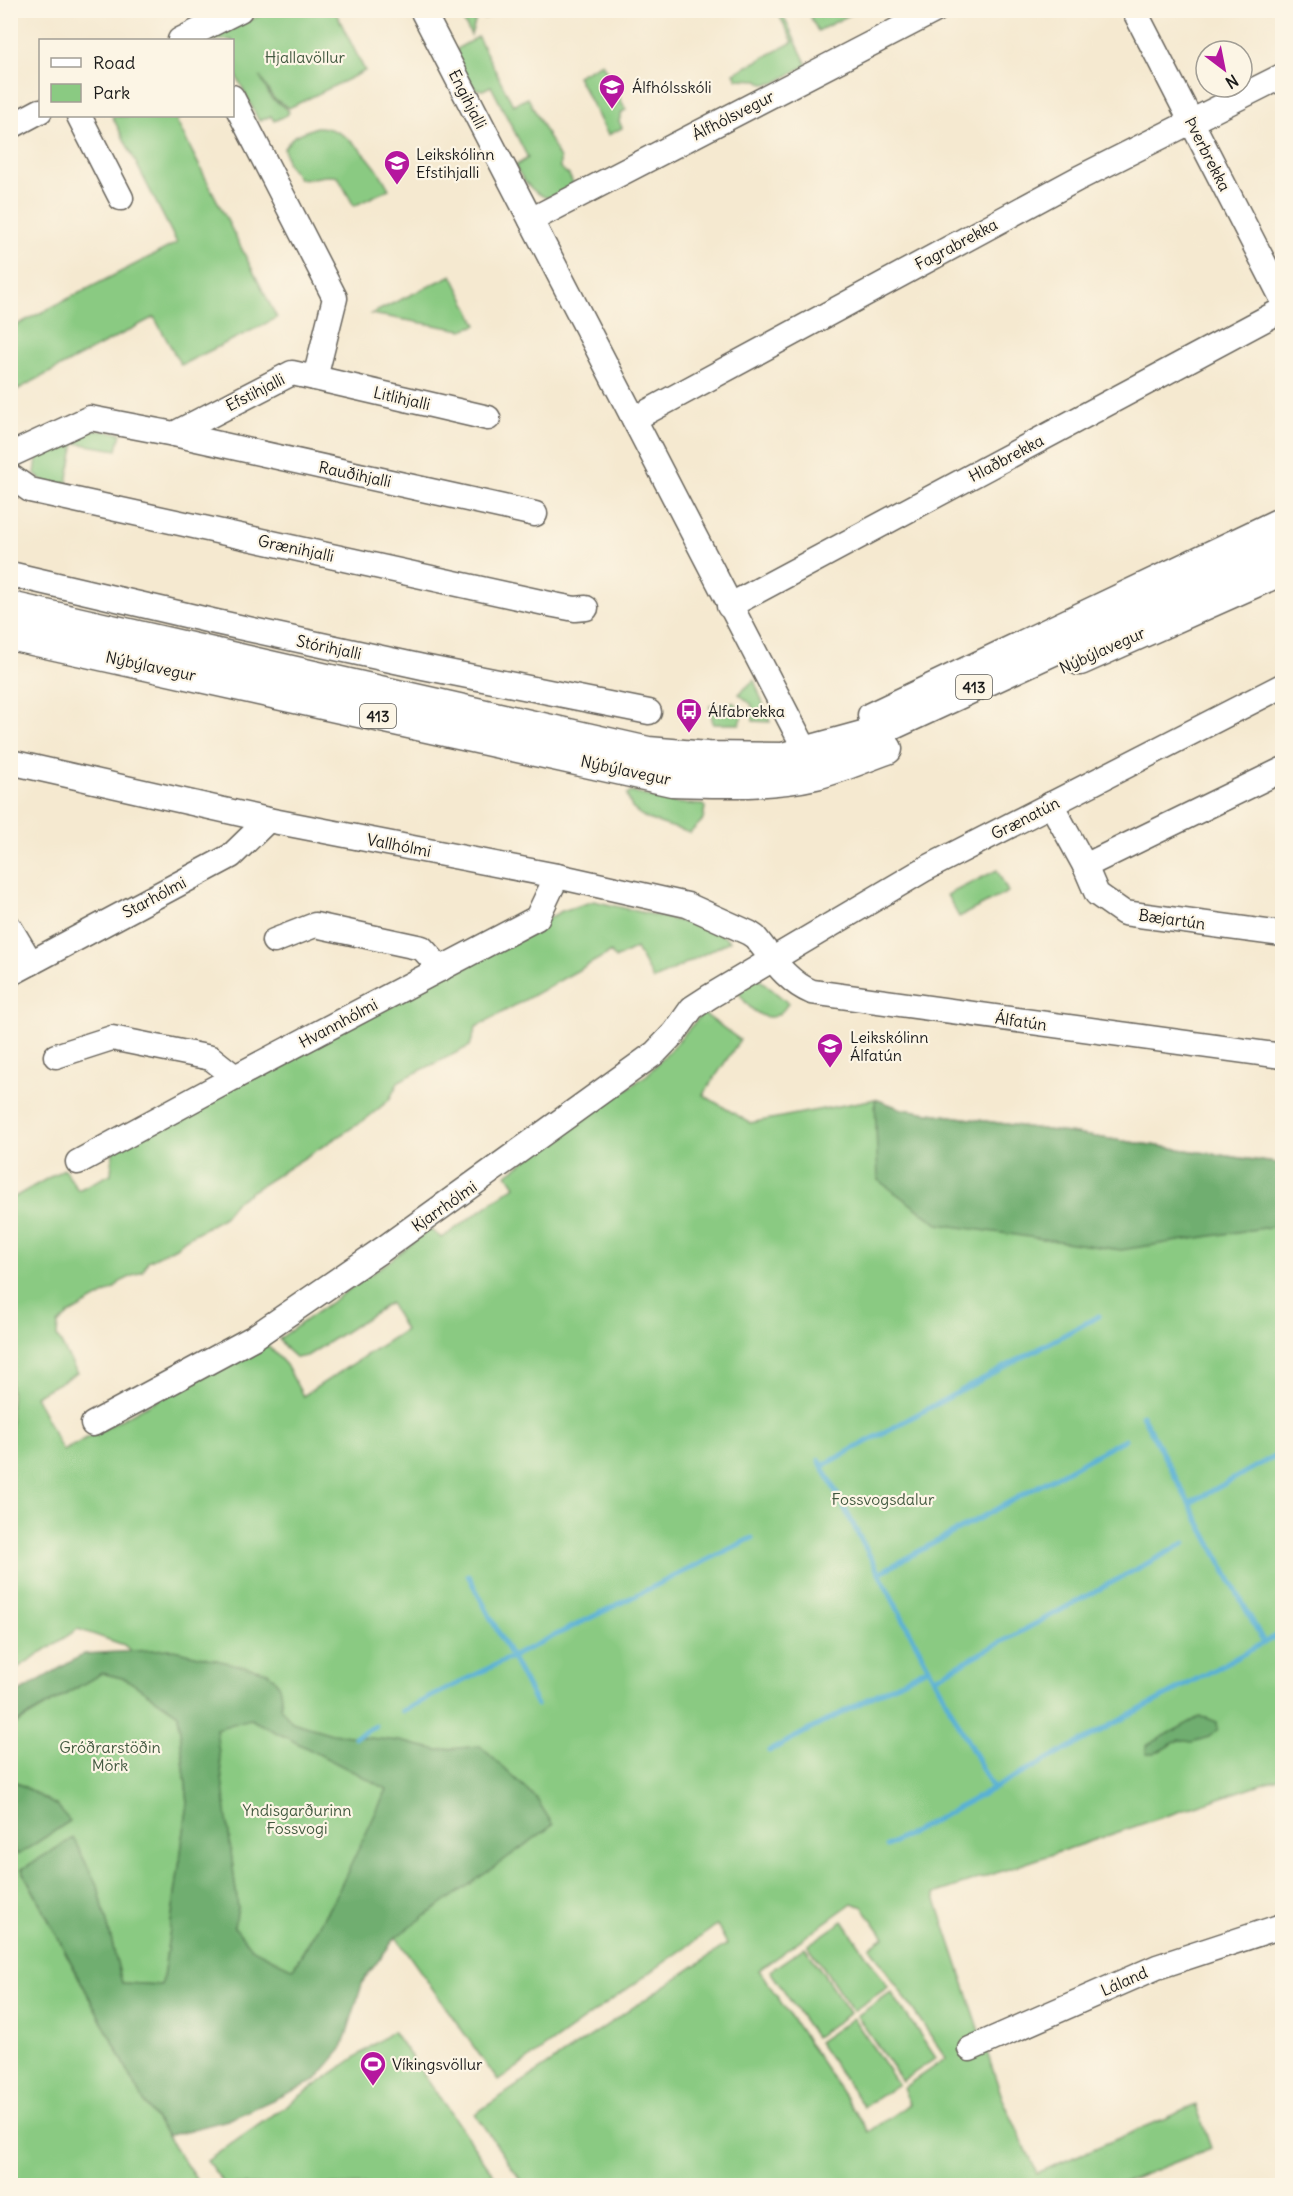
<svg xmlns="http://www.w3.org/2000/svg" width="1293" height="2196" viewBox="0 0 1293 2196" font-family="Delius,sans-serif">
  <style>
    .green { fill: #8aca82; stroke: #53734f; stroke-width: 1.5; fill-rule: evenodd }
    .forest { fill: #6fae70; stroke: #466546; stroke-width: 1.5; fill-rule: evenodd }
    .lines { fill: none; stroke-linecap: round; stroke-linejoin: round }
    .stream { stroke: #58b1d5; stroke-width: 5 }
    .minor-casing { stroke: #68645b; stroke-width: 27 }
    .major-casing { stroke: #68645b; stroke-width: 33 }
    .minor { stroke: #fff; stroke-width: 24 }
    .major { stroke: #fff; stroke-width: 30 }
    .labels { text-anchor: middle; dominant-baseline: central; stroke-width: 4.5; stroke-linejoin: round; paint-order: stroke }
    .shield { fill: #fcf5e5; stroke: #5f5d58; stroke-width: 1.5 }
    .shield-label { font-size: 15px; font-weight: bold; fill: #1c1c1c }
    .park-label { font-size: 16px; fill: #425940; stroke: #fcf5e5 }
    .poi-label { font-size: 16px; fill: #1c1c1c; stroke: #fcf5e5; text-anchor: start }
    .street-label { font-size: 16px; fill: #1c1c1c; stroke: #fcf5e5 }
  </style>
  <rect width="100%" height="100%" fill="#fcf5e5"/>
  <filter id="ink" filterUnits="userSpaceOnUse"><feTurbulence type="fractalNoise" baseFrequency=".0167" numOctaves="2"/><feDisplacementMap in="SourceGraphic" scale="12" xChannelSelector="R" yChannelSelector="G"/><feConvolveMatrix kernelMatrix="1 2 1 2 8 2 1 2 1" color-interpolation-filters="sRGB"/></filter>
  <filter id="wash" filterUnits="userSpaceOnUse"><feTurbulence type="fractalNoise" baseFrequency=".008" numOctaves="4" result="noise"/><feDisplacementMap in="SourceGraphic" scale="24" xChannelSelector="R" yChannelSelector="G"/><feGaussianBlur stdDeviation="1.35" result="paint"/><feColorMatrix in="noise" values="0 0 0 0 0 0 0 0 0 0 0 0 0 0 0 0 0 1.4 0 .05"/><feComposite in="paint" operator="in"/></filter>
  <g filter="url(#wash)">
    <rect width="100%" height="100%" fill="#f5e9d0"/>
    <g class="green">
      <path d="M 269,11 L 335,11 L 365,71 L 289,108 L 273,98 L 260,77 L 271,98 L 287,109 L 289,112 L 287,115 L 274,121 L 271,116 L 259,121 L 233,69 L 232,40 L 209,40 Z"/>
      <path d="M 458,11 L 500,11 L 485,19 L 477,16 L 471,35 Z"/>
      <path d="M 777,11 L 781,11 L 807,65 L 775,83 L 763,84 L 759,80 L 737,79 L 734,73 L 793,42 Z"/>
      <path d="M 807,11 L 857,11 L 818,31 Z"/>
      <path d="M 478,37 L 513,105 L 528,98 L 560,159 L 560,168 L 569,175 L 575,187 L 547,198 C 531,192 523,180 515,166 L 528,158 L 491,86 L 483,90 L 475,89 L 454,58 L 458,48 Z"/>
      <path d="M 602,63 L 626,110 L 622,112 L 619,121 L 622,128 L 608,135 L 577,76 Z"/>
      <path d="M 112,116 L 184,116 L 176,120 L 277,318 L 181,365 L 154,317 L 11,393 L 11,328 L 177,243 Z"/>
      <path d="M 316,127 C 347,126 376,164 389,189 L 354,206 L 338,177 C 326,173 312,180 299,179 L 287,163 L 284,148 L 294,136 Z"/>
      <path d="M 452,275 L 477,325 L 462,330 L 371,314 Z"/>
      <path d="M 94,430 L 121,433 L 117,450 L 75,443 L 66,487 C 54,484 43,484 35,473 L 37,459 C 53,445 74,435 94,430 Z"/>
      <path d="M 754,680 L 770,722 L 753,721 L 752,705 L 739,694 Z"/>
      <path d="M 734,703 L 744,711 L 740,724 L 713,724 L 710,706 Z"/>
      <path d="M 631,792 L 675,803 L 703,805 L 705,807 L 703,820 L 690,833 L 647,819 L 638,813 L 632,808 L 627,795 Z"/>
      <path d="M 997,870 L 1008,892 L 959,917 L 947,895 Z"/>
      <path d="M 594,901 L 713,929 L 730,941 L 653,980 L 636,948 L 615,959 L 611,952 L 476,1027 L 470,1046 L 399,1081 L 389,1100 L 366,1119 L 235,1202 L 223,1218 L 185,1239 L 176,1247 L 148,1261 L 143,1271 L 120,1282 L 114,1289 L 69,1314 L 58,1324 L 57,1336 L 77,1373 L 35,1396 L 63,1451 L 240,1355 L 263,1340 L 286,1365 L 303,1396 L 405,1330 L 390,1303 L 307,1356 L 296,1358 L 287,1350 L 279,1339 L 392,1259 L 429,1229 L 442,1238 L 515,1186 L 507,1174 L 648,1074 L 703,1013 L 740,1040 L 703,1095 L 750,1123 L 875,1099 L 902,1109 L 1282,1164 L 1282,1777 L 934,1894 L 1002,2097 L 1037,2173 L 1196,2105 L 1211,2148 L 1118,2185 L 524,2185 L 475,2114 L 727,1944 L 717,1925 L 498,2081 L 396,1937 L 335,1898 L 286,1980 L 202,2042 L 238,1908 L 215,1729 L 124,1645 L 78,1629 L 11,1672 L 11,1199 L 64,1169 L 78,1190 L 111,1174 L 113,1150 L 562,911 ZM 852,1903 L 863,1907 L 884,1937 L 870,1947 L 946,2058 L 903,2088 L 909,2104 L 869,2132 L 759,1970 Z"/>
      <path d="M 758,978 L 788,1003 C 771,1034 745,1007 736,987 Z"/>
      <path d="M 101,1673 L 126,1679 L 178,1714 L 188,1803 L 162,1985 L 122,1983 L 98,1887 L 73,1838 L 22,1870 L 146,2105 L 200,2185 L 11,2185 L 10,1845 L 18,1855 L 57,1806 L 10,1779 L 11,1727 Z"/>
      <path d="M 843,1921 L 888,1987 L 853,2011 L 808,1945 Z"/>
      <path d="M 805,1947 L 850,2013 L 815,2037 L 770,1971 Z"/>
      <path d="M 891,1992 L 936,2058 L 902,2081 L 857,2016 Z"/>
      <path d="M 853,2018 L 898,2084 L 864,2107 L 818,2042 Z"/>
      <path d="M 393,2031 L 501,2185 L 225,2185 L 207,2161 Z"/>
    </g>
    <g class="forest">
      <path d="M 875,1099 L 902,1109 L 1282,1164 L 1282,1225 L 1121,1250 L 938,1224 L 878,1180 Z"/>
      <path d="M 169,1649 L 268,1672 C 280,1683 282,1692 281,1708 L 292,1722 L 332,1734 L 399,1741 L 438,1750 L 480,1746 L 536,1798 L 553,1825 L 396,1937 L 363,1981 L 342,2049 L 315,2081 L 228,2120 L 167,2136 L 146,2105 L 22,1869 L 73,1838 L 98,1887 L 122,1983 L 162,1985 L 188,1803 L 178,1714 L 126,1679 L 102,1673 L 11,1726 L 10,1700 L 12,1696 L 84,1654 ZM 250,1719 L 387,1789 L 335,1898 L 293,1969 L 251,1948 L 234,1926 L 238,1908 L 216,1729 Z"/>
      <path d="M 1199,1717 L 1207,1718 L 1217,1722 L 1218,1729 L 1209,1737 L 1192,1742 L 1179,1740 L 1154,1754 L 1146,1754 L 1146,1746 Z"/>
      <path d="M 11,1779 L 57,1806 L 70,1821 L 18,1855 L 11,1845 Z"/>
    </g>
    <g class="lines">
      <g class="stream">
        <path d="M 1142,1415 L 1264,1643"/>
        <path d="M 819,1460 L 993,1789"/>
        <path d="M 822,1466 L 1099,1316"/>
        <path d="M 1190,1503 L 1282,1452"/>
        <path d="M 879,1573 L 1125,1439"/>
        <path d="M 468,1575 L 537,1705"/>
        <path d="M 935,1678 L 1185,1543"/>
        <path d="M 402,1711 L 752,1538"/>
        <path d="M 355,1737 L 376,1726"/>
        <path d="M 769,1751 L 929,1667"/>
        <path d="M 887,1846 L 1282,1633"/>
      </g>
    </g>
  </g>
  <g filter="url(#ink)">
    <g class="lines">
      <g class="minor-casing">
        <g id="minor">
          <path d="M 422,10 L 807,753"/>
          <path d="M 1134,10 L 1282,298"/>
          <path d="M 180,40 L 240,10"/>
          <path d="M 79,116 L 121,198"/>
          <path d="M 10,127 L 40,111"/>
          <path d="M 531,220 L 936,10"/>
          <path d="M 315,378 L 488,418"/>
          <path d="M 634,419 L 1079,178 L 1282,76"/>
          <path d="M 174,434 L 535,514"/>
          <path d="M 10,455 L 90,418 L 174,434 L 292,373 L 315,378 L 335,298 L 232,97"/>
          <path d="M 10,476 L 30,490 L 554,605 L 575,609 L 586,608"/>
          <path d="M 10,574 L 216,622 L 423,667 L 649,712"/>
          <path d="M 729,606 L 1282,310"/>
          <path d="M 874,733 L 870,715 L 1282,519"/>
          <path d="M 10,762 L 268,820 L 557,876 L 687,905 L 749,933 L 755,937 C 772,958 787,982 812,992 L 1282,1056"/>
          <path d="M 1051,804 L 1085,866 L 1097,894 L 1124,913 L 1282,934"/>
          <path d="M 1085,866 L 1282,770"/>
          <path d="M 10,928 L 31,963"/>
          <path d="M 274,941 L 315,925 L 422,948 L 441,969"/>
          <path d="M 10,974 L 231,856 L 268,820"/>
          <path d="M 56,1056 L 112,1038 L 211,1058 L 235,1077"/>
          <path d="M 78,1162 L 235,1077 L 537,918 L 557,876"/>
          <path d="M 93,1424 L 253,1338 L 383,1249 L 655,1053 L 675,1032 L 692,1008 L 709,997 L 925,869 L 1282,686"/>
          <path d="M 970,2049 L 1157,1967 L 1282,1926"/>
        </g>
      </g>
      <g class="major-casing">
        <g id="major">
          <path d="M 10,607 L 648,752 L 707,757 L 783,758 L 874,733 L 1282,544"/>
          <path d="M 10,635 L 672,781 C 720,782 769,785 816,774 C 840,768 864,757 887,749"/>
          <path d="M 1080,660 L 1282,570"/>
        </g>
      </g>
      <use href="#minor" class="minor"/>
      <use href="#major" class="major"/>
    </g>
  </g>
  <defs>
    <g id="school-pin" transform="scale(1.35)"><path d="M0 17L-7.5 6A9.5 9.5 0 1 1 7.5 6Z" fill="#b5179e" stroke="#fcf5e5"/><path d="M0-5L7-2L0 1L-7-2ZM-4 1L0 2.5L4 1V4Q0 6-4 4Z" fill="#fff"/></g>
    <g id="bus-pin" transform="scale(1.35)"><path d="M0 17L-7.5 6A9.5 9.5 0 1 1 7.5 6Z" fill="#b5179e" stroke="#fcf5e5"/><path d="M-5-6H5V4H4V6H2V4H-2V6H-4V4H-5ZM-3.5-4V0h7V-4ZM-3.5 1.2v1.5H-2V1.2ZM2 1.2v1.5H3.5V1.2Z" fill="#fff"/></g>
    <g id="stadium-pin" transform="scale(1.35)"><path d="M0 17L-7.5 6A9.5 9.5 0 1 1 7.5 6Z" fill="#b5179e" stroke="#fcf5e5"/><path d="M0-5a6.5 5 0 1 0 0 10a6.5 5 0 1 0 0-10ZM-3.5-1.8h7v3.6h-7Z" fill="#fff"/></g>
  </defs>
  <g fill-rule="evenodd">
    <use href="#school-pin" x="612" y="87"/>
    <use href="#school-pin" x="397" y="163"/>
    <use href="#bus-pin" x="689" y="711"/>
    <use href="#school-pin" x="830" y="1046"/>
    <use href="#stadium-pin" x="373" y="2064"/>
  </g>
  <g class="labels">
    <g class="shield">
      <rect x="956" y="675" width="36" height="24" rx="4.5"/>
      <rect x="360" y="704" width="36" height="24" rx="4.5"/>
    </g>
    <g class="shield-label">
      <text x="974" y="687">413</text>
      <text x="378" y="716">413</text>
    </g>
    <g class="park-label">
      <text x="305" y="57">Hjallavöllur</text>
      <text x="883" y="1499">Fossvogsdalur</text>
      <text x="110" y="1747">Gróðrarstöðin<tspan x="110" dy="18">Mörk</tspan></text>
      <text x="297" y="1810">Yndisgarðurinn<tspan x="297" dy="18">Fossvogi</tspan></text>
    </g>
    <g class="poi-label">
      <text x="632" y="87">Álfhólsskóli</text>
      <text x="416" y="154">Leikskólinn<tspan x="416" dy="18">Efstihjalli</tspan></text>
      <text x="708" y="711">Álfabrekka</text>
      <text x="850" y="1037">Leikskólinn<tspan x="850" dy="18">Álfatún</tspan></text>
      <text x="392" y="2064">Víkingsvöllur</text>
    </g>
    <g class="street-label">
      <text transform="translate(468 99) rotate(63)">Engihjalli</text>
      <text transform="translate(733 115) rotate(-27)">Álfhólsvegur</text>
      <text transform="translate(1208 154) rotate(63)">Þverbrekka</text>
      <text transform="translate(956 244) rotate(-28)">Fagrabrekka</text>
      <text transform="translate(255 392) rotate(-27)">Efstihjalli</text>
      <text transform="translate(402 398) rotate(13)">Litlihjalli</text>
      <text transform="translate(1006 458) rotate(-28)">Hlaðbrekka</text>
      <text transform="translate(355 474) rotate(12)">Rauðihjalli</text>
      <text transform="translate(296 548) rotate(12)">Grænihjalli</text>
      <text transform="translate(329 647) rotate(12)">Stórihjalli</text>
      <text transform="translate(1102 650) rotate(-24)">Nýbýlavegur</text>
      <text transform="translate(151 666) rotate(12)">Nýbýlavegur</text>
      <text transform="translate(626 770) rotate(12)">Nýbýlavegur</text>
      <text transform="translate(1025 818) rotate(-27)">Grænatún</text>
      <text transform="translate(399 845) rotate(11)">Vallhólmi</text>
      <text transform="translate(154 897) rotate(-28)">Starhólmi</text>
      <text transform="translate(1172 919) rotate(8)">Bæjartún</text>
      <text transform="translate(1021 1021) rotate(8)">Álfatún</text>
      <text transform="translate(338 1023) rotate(-28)">Hvannhólmi</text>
      <text transform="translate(444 1206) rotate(-35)">Kjarrhólmi</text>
      <text transform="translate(1124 1981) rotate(-24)">Láland</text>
    </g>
  </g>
  <rect width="1293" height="2196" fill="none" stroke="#fcf5e5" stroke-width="36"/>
  <rect x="39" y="39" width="195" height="78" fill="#fcf5e5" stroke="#a29e95" stroke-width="1.5"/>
  <rect x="51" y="58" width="30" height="9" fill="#ffffff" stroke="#a29e95" stroke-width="1.5"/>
  <text x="93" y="69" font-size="18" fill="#1c1c1c">Road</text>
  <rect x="51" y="84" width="30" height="18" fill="#8aca82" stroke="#a29e95" stroke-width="1.5"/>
  <text x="93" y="99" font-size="18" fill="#1c1c1c">Park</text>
  <g transform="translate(1224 69) rotate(148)"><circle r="28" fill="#fcf5e5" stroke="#a29e95" stroke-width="1.5"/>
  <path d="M0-4.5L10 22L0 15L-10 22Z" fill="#b5179e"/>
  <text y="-9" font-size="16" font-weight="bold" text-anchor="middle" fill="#1c1c1c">N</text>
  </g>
</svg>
